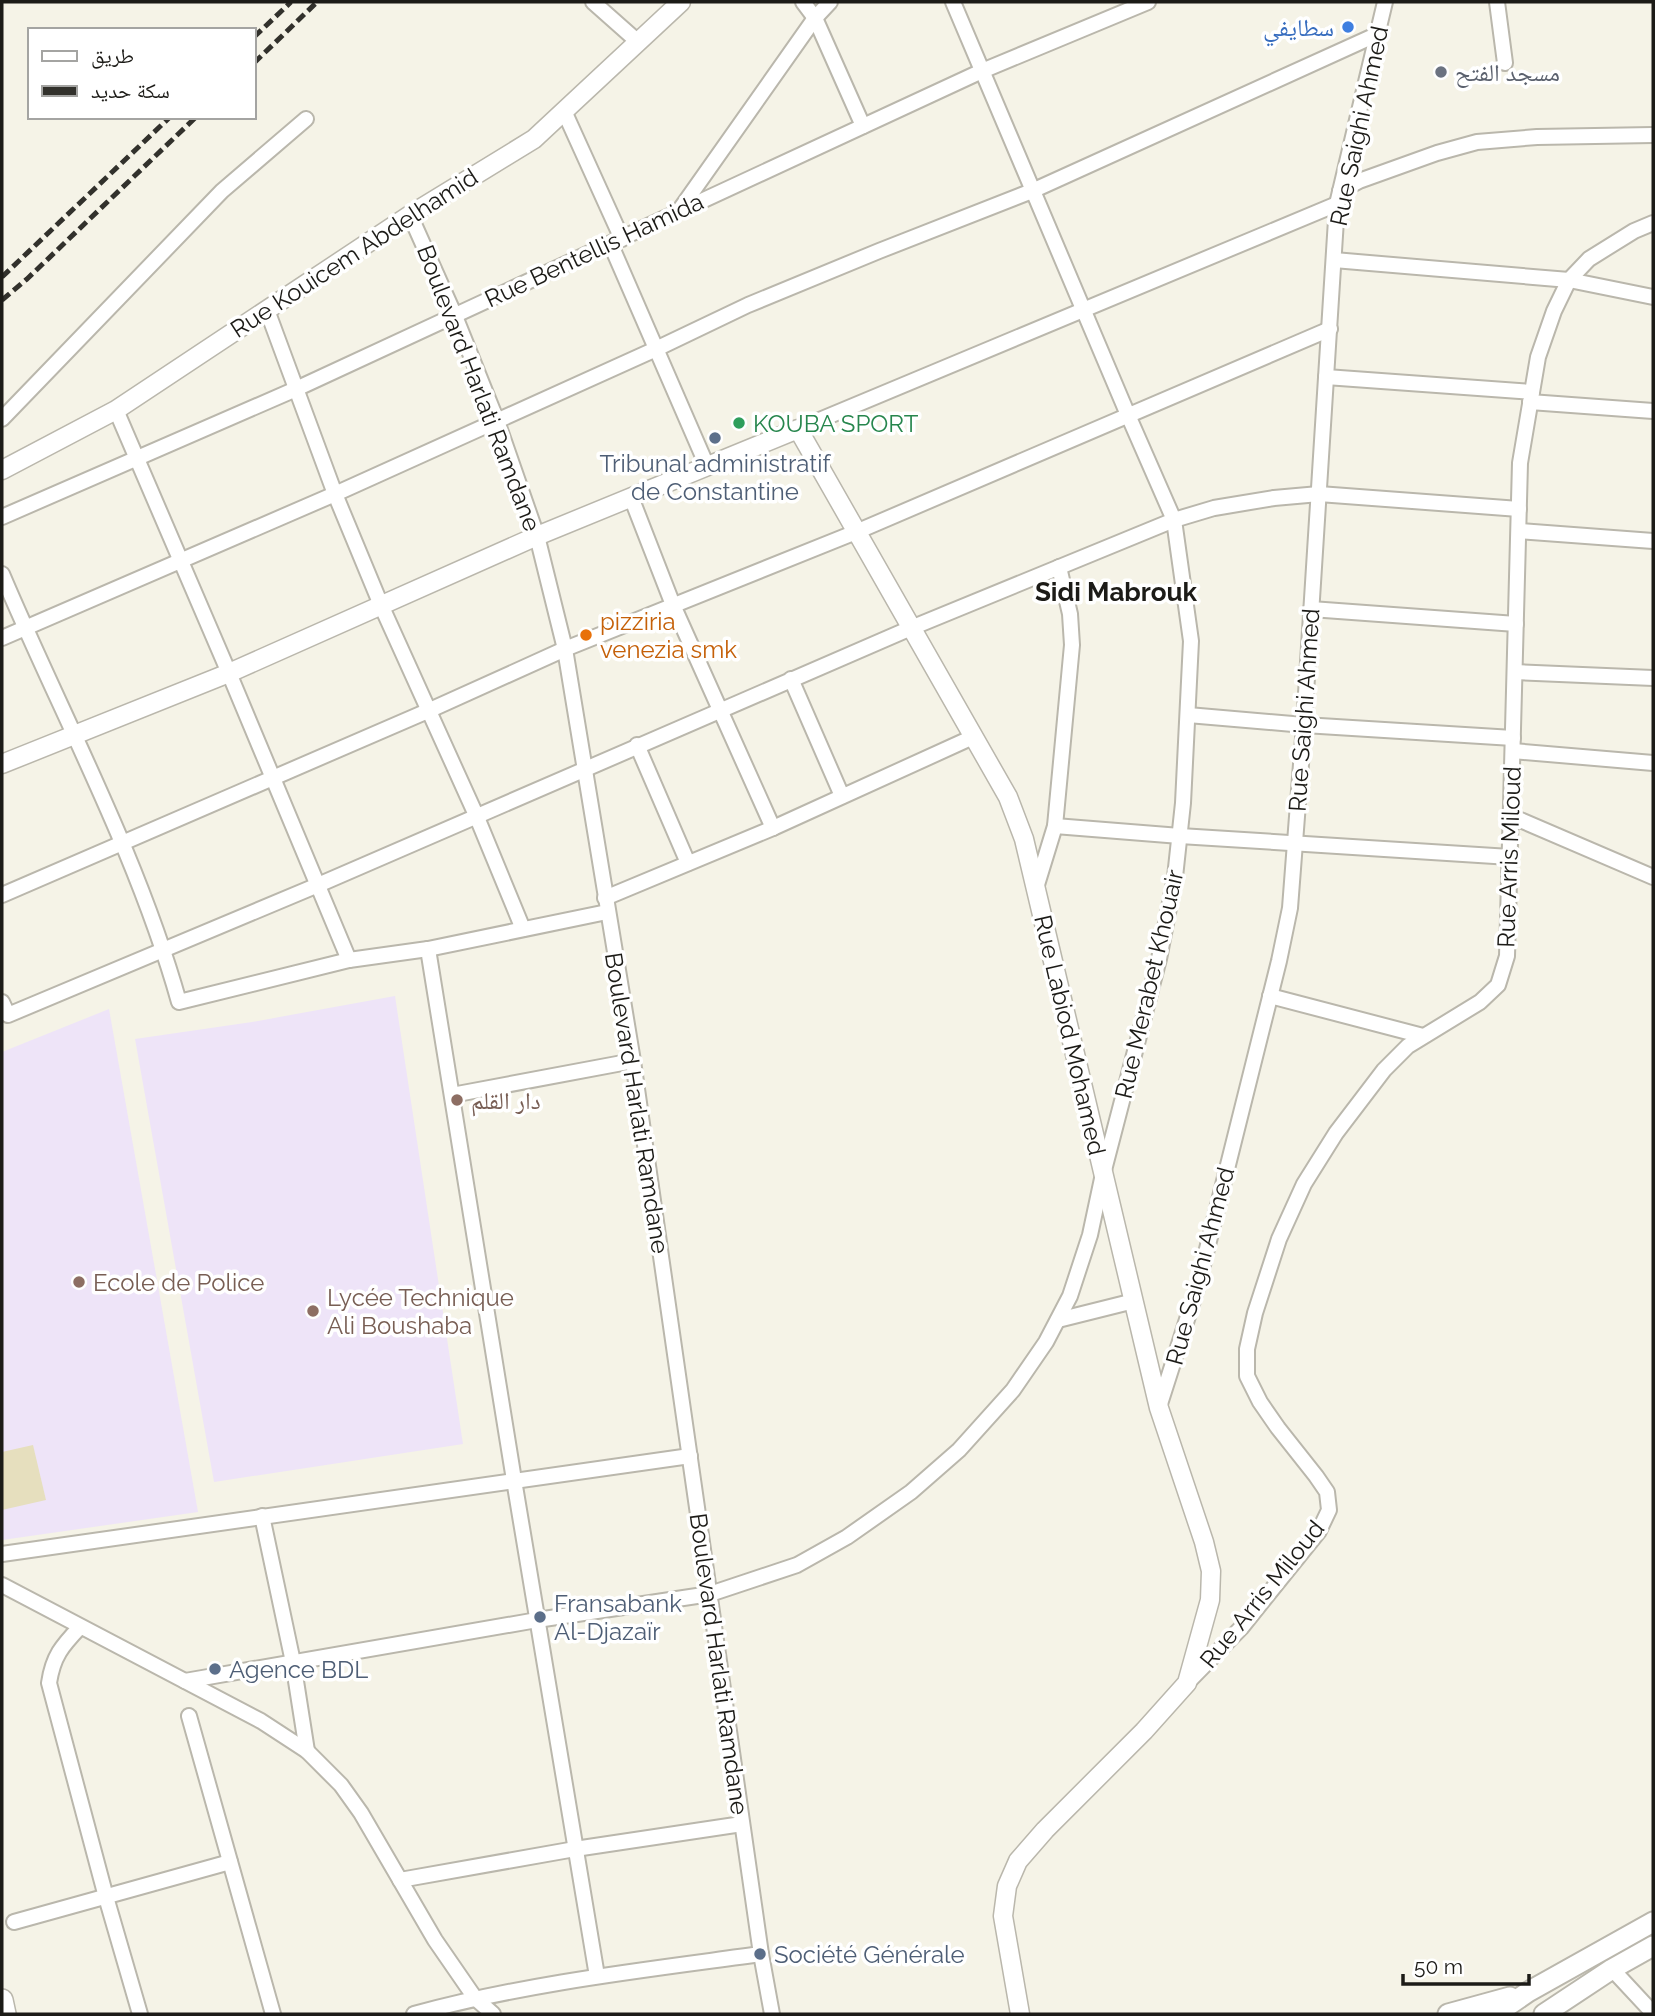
<svg xmlns="http://www.w3.org/2000/svg" width="1655" height="2016" viewBox="0 0 1655 2016" font-family="Raleway,'Noto Naskh Arabic',sans-serif">
  <style>
    .education { fill: #eee4f8 }
    .green { fill: #e6dfbe }
    .lines { fill: none; stroke-linecap: round; stroke-linejoin: round }
    .minor-casing { stroke: #bab7ac; stroke-width: 18 }
    .tertiary-casing { stroke: #bab7ac; stroke-width: 21 }
    .secondary-casing { stroke: #bab7ac; stroke-width: 23 }
    .primary-casing { stroke: #bab7ac; stroke-width: 24 }
    .minor { stroke: #fff; stroke-width: 14 }
    .tertiary { stroke: #fff; stroke-width: 18 }
    .secondary { stroke: #fff; stroke-width: 19 }
    .primary { stroke: #fff; stroke-width: 21 }
    .rail { stroke: #32312c; stroke-width: 5; stroke-dasharray: 10 5; stroke-linecap: butt }
    .shop-dot { fill: #3f7fe0; stroke: #fff; stroke-width: 2.5 }
    .worship-dot { fill: #6b7280; stroke: #fff; stroke-width: 2.5 }
    .leisure-dot { fill: #2e9e5b; stroke: #fff; stroke-width: 2.5 }
    .service-dot { fill: #5c6f8a; stroke: #fff; stroke-width: 2.5 }
    .food-dot { fill: #e8710a; stroke: #fff; stroke-width: 2.5 }
    .education-dot { fill: #8d6e63; stroke: #fff; stroke-width: 2.5 }
    .labels { text-anchor: middle; dominant-baseline: central; stroke-width: 7; stroke-linejoin: round; paint-order: stroke }
    .shop-label { font-size: 24px; fill: #366cbe; stroke: #fff; text-anchor: end }
    .worship-label { font-size: 24px; fill: #5b616d; stroke: #fff; text-anchor: start }
    .street-label { font-size: 24px; fill: #1c1b17; stroke: #fff }
    .leisure-label { font-size: 24px; fill: #27864d; stroke: #fff; text-anchor: start }
    .service-label { font-size: 24px; fill: #4e5e75; stroke: #fff; text-anchor: start }
    .food-label { font-size: 24px; fill: #c56008; stroke: #fff; text-anchor: start }
    .education-label { font-size: 24px; fill: #785e54; stroke: #fff; text-anchor: start }
    .neighbourhood-label { font-size: 26px; font-weight: bold; fill: #1c1b17; stroke: #fff }
  </style>
  <rect width="100%" height="100%" fill="#f5f3e7"/>
  <g class="education">
    <path d="M 395,996 L 463,1444 L 214,1482 L 135,1039 L 252,1022 Z"/>
    <path d="M 109,1009 L 198,1512 L 2,1540 L 2,1052 Z"/>
  </g>
  <path class="green" d="M 33,1445 L 46,1500 L 2,1510 L 2,1452 Z"/>
  <g class="lines">
    <g class="minor-casing">
      <g id="minor">
        <path d="M 593,2 L 637,41"/>
        <path d="M 803,2 L 815,18 L 863,126"/>
        <path d="M 1497,2 L 1505,63"/>
        <path d="M 564,111 L 622,239"/>
        <path d="M 1340,191 L 1359,181 L 1437,153 L 1477,142 L 1537,137 L 1653,135"/>
        <path d="M 681,208 L 815,18 L 830,2"/>
        <path d="M 410,215 L 455,316 L 497,421 L 537,536 L 565,649 L 633,1061 L 761,1954 L 772,2014"/>
        <path d="M 611,245 L 707,466"/>
        <path d="M 1334,260 L 1569,280 L 1653,297"/>
        <path d="M 267,310 L 335,494 L 381,605 L 476,815 L 523,929"/>
        <path d="M 1326,377 L 1532,392"/>
        <path d="M 1530,402 L 1653,411"/>
        <path d="M 116,410 L 229,673 L 349,960"/>
        <path d="M 2,419 L 222,191 L 306,119"/>
        <path d="M 798,429 L 1337,204"/>
        <path d="M 631,497 L 673,605 L 773,828"/>
        <path d="M 2,517 L 296,389 L 982,71 L 1148,2"/>
        <path d="M 1519,531 L 1653,541"/>
        <path d="M 2,574 C 62,716 137,853 179,1002 L 349,960 L 428,949 L 607,912"/>
        <path d="M 1311,609 L 1516,624"/>
        <path d="M 2,638 L 335,494 L 656,349 L 748,305 L 879,251 L 1032,191 L 1378,34"/>
        <path d="M 1515,672 L 1653,678"/>
        <path d="M 791,679 L 842,796"/>
        <path d="M 1188,715 L 1304,725 L 1513,738"/>
        <path d="M 637,745 L 688,863"/>
        <path d="M 1513,751 L 1653,763"/>
        <path d="M 1511,816 L 1653,877"/>
        <path d="M 1055,826 L 1180,836 L 1510,857"/>
        <path d="M 1036,888 L 1055,826 L 1072,645 L 1070,614 L 1059,567"/>
        <path d="M 2,895 L 430,710 L 565,649 L 856,532 L 1330,329"/>
        <path d="M 605,898 L 773,828 L 973,737"/>
        <path d="M 428,949 L 514,1480 L 597,1976"/>
        <path d="M 1270,996 L 1423,1036"/>
        <path d="M 2,1002 L 8,1015 L 318,885 L 911,628 L 1174,520 L 1214,508 L 1274,498 L 1319,494 L 1519,509"/>
        <path d="M 452,1095 L 633,1061"/>
        <path d="M 1058,1320 L 1134,1301"/>
        <path d="M 1159,1407 L 1198,1285 L 1279,961 L 1290,908 L 1304,725 L 1337,204 L 1385,2"/>
        <path d="M 262,1516 L 293,1662 L 307,1751"/>
        <path d="M 2,1554 L 690,1456"/>
        <path d="M 2,1585 L 261,1721 L 307,1751 L 341,1785 L 361,1813 L 435,1940 L 475,1998 L 493,2014"/>
        <path d="M 80,1627 C 62,1646 53,1656 49,1683 L 106,1897 L 140,2014"/>
        <path d="M 185,1681 L 537,1620 L 710,1594 L 797,1565 L 847,1537 L 911,1492 L 959,1450 L 1013,1390 L 1046,1342 L 1070,1296 L 1090,1235 L 1103,1174 L 1159,959 L 1175,877 L 1183,803 L 1191,641 L 1174,520 L 1128,415 L 953,2"/>
        <path d="M 1187,1683 L 1241,1628 L 1319,1531 L 1329,1510 L 1327,1492 L 1316,1476 L 1278,1428 L 1260,1402 L 1247,1376 L 1247,1349 L 1255,1313 L 1279,1239 L 1304,1184 L 1336,1133 L 1384,1070 L 1408,1046 L 1480,1002 L 1498,985 L 1507,956 L 1520,463 L 1538,357 L 1554,311 L 1569,280 L 1589,259 L 1634,231 L 1653,223"/>
        <path d="M 189,1716 L 273,2014"/>
        <path d="M 400,1880 L 575,1849 L 742,1824"/>
        <path d="M 14,1922 L 230,1862"/>
        <path d="M 1612,1969 L 1653,2013"/>
        <path d="M 414,2014 C 527,1983 644,1970 761,1954"/>
      </g>
    </g>
    <g class="tertiary-casing">
      <g id="tertiary">
        <path d="M 2,470 L 116,410 L 410,215 L 534,139 L 681,2"/>
        <path d="M 2,764 L 229,673 L 537,536 L 798,429 L 1008,797 L 1024,839 L 1159,1408 L 1204,1542 L 1211,1571 L 1210,1600 L 1187,1683 L 1144,1731 L 1045,1830 L 1018,1861 L 1007,1886 L 1003,1916 L 1020,2014"/>
      </g>
    </g>
    <g class="secondary-casing">
      <g id="secondary">
        <path d="M 1448,2014 L 1510,1997"/>
        <path d="M 1496,2014 L 1528,1992 L 1653,1922"/>
        <path d="M 1544,2014 L 1612,1969 L 1653,1946"/>
      </g>
    </g>
    <g class="primary-casing">
      <path id="primary" d="M 2,2000 L 5,2014"/>
    </g>
    <use href="#minor" class="minor"/>
    <use href="#tertiary" class="tertiary"/>
    <use href="#secondary" class="secondary"/>
    <use href="#primary" class="primary"/>
    <g class="rail">
      <path d="M 254,37 L 291,2"/>
      <path d="M 254,63 L 317,2"/>
      <path d="M 2,277 L 170,117"/>
      <path d="M 2,300 L 27,279 L 196,117"/>
    </g>
  </g>
  <circle class="shop-dot" cx="1348" cy="27" r="7"/>
  <circle class="worship-dot" cx="1441" cy="72" r="7"/>
  <circle class="leisure-dot" cx="739" cy="423" r="7"/>
  <g class="service-dot">
    <circle cx="715" cy="438" r="7"/>
    <circle cx="540" cy="1617" r="7"/>
    <circle cx="215" cy="1669" r="7"/>
    <circle cx="760" cy="1954" r="7"/>
  </g>
  <circle class="food-dot" cx="586" cy="635" r="7"/>
  <g class="education-dot">
    <circle cx="457" cy="1100" r="7"/>
    <circle cx="79" cy="1282" r="7"/>
    <circle cx="313" cy="1311" r="7"/>
  </g>
  <g class="labels">
    <g class="shop-label">
      <text x="1334" y="27">سطايفي</text>
    </g>
    <g class="worship-label">
      <text x="1455" y="72">مسجد الفتح</text>
    </g>
    <g class="street-label">
      <text transform="translate(1359 126) rotate(-78)">Rue Saighi Ahmed</text>
      <text transform="translate(594 250) rotate(-25)">Rue Bentellis Hamida</text>
      <text transform="translate(354 253) rotate(-33)">Rue Kouicem Abdelhamid</text>
      <text transform="translate(479 388) rotate(69)">Boulevard Harlati Ramdane</text>
      <text transform="translate(1304 710) rotate(-86)">Rue Saighi Ahmed</text>
      <text transform="translate(1509 857) rotate(-88)">Rue Arris Miloud</text>
      <text transform="translate(1149 984) rotate(-77)">Rue Merabet Khouair</text>
      <text transform="translate(1070 1035) rotate(77)">Rue Labiod Mohamed</text>
      <text transform="translate(637 1103) rotate(81)">Boulevard Harlati Ramdane</text>
      <text transform="translate(1200 1266) rotate(-75)">Rue Saighi Ahmed</text>
      <text transform="translate(1262 1594) rotate(-51)">Rue Arris Miloud</text>
      <text transform="translate(719 1664) rotate(82)">Boulevard Harlati Ramdane</text>
    </g>
    <g class="leisure-label">
      <text x="753" y="423">KOUBA SPORT</text>
    </g>
    <g class="service-label">
      <text x="715" y="463" text-anchor="middle">Tribunal administratif<tspan x="715" dy="28">de Constantine</tspan></text>
      <text x="554" y="1603">Fransabank<tspan x="554" dy="28">Al-Djazaïr</tspan></text>
      <text x="229" y="1669">Agence BDL</text>
      <text x="774" y="1954">Société Générale</text>
    </g>
    <g class="food-label">
      <text x="600" y="621">pizziria<tspan x="600" dy="28">venezia smk</tspan></text>
    </g>
    <g class="education-label">
      <text x="471" y="1100">دار القلم</text>
      <text x="93" y="1282">Ecole de Police</text>
      <text x="327" y="1297">Lycée Technique<tspan x="327" dy="28">Ali Boushaba</tspan></text>
    </g>
    <g class="neighbourhood-label">
      <text x="1116" y="592">Sidi Mabrouk</text>
    </g>
  </g>
  <rect width="1655" height="2016" fill="none" stroke="#1c1b17" stroke-width="7"/>
  <rect x="28" y="28" width="228" height="91" fill="#ffffff" stroke="#a4a4a2" stroke-width="2"/>
  <rect x="42" y="51" width="35" height="10" fill="#ffffff" stroke="#a4a4a2" stroke-width="2"/>
  <text x="91" y="63" font-size="21" fill="#1c1b17">طريق</text>
  <rect x="42" y="86" width="35" height="10" fill="#32312c" stroke="#a4a4a2" stroke-width="2"/>
  <text x="91" y="98" font-size="21" fill="#1c1b17">سكة حديد</text>
  <path d="M1403 1974v10h126v-10" fill="none" stroke="#1c1b17" stroke-width="3.5"/>
  <text x="1414" y="1974" font-size="21" fill="#1c1b17" stroke="#ffffff" stroke-width="5" paint-order="stroke">50 m</text>
</svg>
